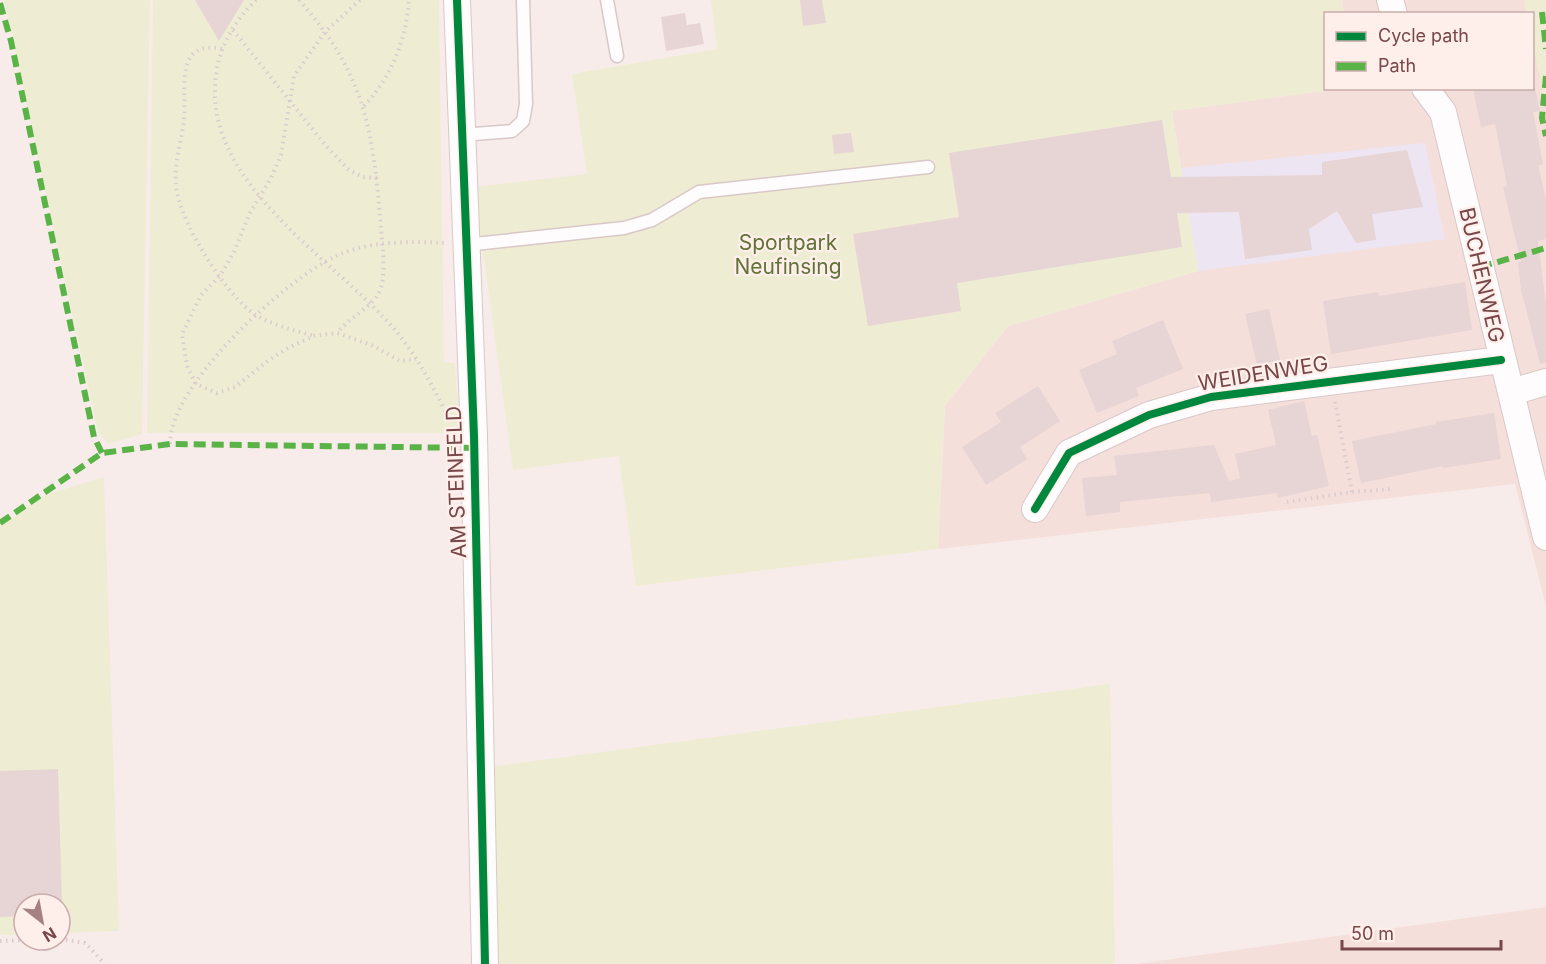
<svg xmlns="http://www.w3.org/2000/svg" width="1546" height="964" viewBox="0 0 1546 964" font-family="Inter,sans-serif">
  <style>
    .residential { fill: #f5dfdb }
    .education { fill: #eee5f3 }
    .green { fill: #eeedd3 }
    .building { fill: #e7d4d4 }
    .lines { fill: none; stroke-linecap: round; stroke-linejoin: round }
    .lane-casing { stroke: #d9c8c8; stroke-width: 15 }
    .street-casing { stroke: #d9c8c8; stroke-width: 28 }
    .path { stroke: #dacccd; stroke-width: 4; stroke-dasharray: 1.5 4.5; stroke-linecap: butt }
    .lane { stroke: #fefcfc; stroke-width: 12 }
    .street { stroke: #fefcfc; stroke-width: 26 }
    .quiet { stroke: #5ab347; stroke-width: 6; stroke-dasharray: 12 6; stroke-linecap: butt }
    .cycleway-casing { stroke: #ffefeb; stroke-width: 11 }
    .cycleway { stroke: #00873e; stroke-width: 8 }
    .labels { text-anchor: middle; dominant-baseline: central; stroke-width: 4.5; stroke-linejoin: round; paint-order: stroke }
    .park-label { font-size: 21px; fill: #627339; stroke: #ffefeb }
    .street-label { font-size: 21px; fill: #78474a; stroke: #ffefeb }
  </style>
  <rect width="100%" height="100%" fill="#f8ecea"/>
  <g class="residential">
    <path d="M 1342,0 L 1546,0 L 1546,606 L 1515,484 L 938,549 L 945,406 L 1008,326 L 1198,271 L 1172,111 L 1340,88 L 1532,88 L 1532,14 L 1344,13 Z"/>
    <path d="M 1546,907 L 1546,964 L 1136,964 Z"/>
  </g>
  <path class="education" d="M 1425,143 L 1445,239 L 1198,271 L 1181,168 Z"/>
  <g class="green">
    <path d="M 4,0 L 150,0 L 142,434 L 109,444 L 98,432 Z"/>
    <path d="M 153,0 L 439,0 L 444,362 L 455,363 L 459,424 L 448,433 L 147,433 Z"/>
    <path d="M 711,0 L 1342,0 L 1344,13 L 1326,14 L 1326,88 L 1340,89 L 1172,111 L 1198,271 L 1008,326 L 945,406 L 938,549 L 636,586 L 619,456 L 513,470 L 474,187 L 587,174 L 572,74 L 717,49 Z"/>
    <path d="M 1524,0 L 1546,0 L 1546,109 L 1533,43 L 1532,14 L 1526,13 Z"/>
    <path d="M 104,477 L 119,931 L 60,933 L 60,904 L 24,904 L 24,935 L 0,935 L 0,527 L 45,495 Z"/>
    <path d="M 1110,684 L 1115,964 L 493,964 L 489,767 Z"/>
  </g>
  <g class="building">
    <path d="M 195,0 L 244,0 L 219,41 Z"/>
    <path d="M 800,0 L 822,0 L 826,23 L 803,26 Z"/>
    <path d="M 685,13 L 687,25 L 700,23 L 704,44 L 666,51 L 661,17 Z"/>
    <path d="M 1473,88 L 1535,88 L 1540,111 L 1533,112 L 1543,164 L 1538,165 L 1546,199 L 1546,239 L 1538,241 L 1546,305 L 1546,363 L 1540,364 L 1521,290 L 1518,262 L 1521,262 L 1503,187 L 1507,186 L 1495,124 L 1481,127 Z"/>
    <path d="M 1162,120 L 1171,177 L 1322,175 L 1322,162 L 1407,150 L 1423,207 L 1372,214 L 1376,240 L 1356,243 L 1337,211 L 1309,229 L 1312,250 L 1245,259 L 1239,212 L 1177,213 L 1182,247 L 957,283 L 961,311 L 868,326 L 853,234 L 959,217 L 949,153 Z"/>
    <path d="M 851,133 L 854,152 L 834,154 L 832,135 Z"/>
    <path d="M 1465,282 L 1472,330 L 1331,354 L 1323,301 L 1378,292 L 1379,296 Z"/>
    <path d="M 1269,309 L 1280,360 L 1257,365 L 1245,314 Z"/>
    <path d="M 1163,320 L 1183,369 L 1136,388 L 1139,396 L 1097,413 L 1079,370 L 1117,354 L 1112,341 Z"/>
    <path d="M 1038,386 L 1060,421 L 1020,447 L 1027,459 L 986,485 L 962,447 L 1001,422 L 995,413 Z"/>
    <path d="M 1304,401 L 1312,436 L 1317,435 L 1329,486 L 1278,498 L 1277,493 L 1211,502 L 1210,493 L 1120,502 L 1120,512 L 1086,516 L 1082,478 L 1117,475 L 1114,456 L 1214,445 L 1229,481 L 1240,478 L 1235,454 L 1276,445 L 1268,410 Z"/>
    <path d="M 1494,413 L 1501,459 L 1443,468 L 1443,466 L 1361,483 L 1352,441 L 1436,424 L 1436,422 Z"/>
    <path d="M 58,769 L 62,904 L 24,904 L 24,916 L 0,917 L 0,771 Z"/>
  </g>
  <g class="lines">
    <g class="lane-casing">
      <g id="lane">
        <path d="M 607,0 L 617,56"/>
        <path d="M 461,135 L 512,131 L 523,121 L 526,104 L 523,0"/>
        <path d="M 465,245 L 624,228 L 652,220 L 699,192 L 928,167"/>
      </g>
    </g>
    <g class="street-casing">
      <g id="street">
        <path d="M 457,0 L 474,436 L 485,964"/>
        <path d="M 1390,0 L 1394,14"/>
        <path d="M 1425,88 L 1443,112 L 1546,537"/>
        <path d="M 1512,392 L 1546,382"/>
        <path d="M 1035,509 L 1069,453 L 1149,415 L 1211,397 L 1501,360"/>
      </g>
    </g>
    <g class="path">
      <path d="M 256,0 C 236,19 219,47 216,75 C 201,183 334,258 395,330 C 417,356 434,388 449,419"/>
      <path d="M 299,0 C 366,75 373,131 381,228 C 382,246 388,279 377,296 C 369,308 347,320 337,333"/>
      <path d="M 360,0 L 325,32 L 294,76 L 281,155 L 271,178 L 250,213 L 234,252 L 220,276 L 201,295 L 182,334 L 187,366 L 196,384 L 217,393 L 235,387 L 269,360 L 288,348 L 314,336 L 337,333 L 374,346 L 400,361 L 416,359"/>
      <path d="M 233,30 L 326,146 L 349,170 L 363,177 L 377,178"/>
      <path d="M 222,49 C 173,39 187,90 184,120 C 181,145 172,167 177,192 C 183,226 226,295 254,314 C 272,325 293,330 314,336"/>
      <path d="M 364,106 C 392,76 406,40 409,0"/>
      <path d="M 1335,402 L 1352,492"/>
      <path d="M 170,444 C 170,384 284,281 336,256 C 367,241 410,241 444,243"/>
      <path d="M 1287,502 L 1352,492 L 1393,489"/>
      <path d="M 60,939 L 85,943 L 105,964"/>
      <path d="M 0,941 L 29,940"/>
    </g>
    <use href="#lane" class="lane"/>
    <use href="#street" class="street"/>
    <g class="quiet">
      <path d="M 0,3 L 11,41 L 94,437 L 102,453"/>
      <path d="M 1542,12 L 1546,49"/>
      <path d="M 1546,76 L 1542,118 L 1546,136"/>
      <path d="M 1480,267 L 1546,248"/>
      <path d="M 0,523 L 102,453 L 170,444 L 474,448"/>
    </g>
    <g class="cycleway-casing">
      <g id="cycleway">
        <path d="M 457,0 L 474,436 L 485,964"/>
        <path d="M 1035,509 L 1069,453 L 1149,415 L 1211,397 L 1501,360"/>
      </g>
    </g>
    <use href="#cycleway" class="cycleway"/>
  </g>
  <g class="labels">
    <g class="park-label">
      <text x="788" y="242">Sportpark<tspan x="788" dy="24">Neufinsing</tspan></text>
    </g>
    <g class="street-label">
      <text transform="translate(1482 275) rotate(77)">BUCHENWEG</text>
      <text transform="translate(1263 373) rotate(-9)">WEIDENWEG</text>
      <text transform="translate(456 482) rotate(-92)">AM STEINFELD</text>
    </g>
  </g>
  <rect x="1324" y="12" width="210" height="78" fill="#ffefeb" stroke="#c9acab" stroke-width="1.5"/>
  <rect x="1336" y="32" width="30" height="9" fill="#00873e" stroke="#c9acab" stroke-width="1.5"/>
  <text x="1378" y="42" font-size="18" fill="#78474a">Cycle path</text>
  <rect x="1336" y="62" width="30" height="9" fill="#5ab347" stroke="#c9acab" stroke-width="1.5"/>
  <text x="1378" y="72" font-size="18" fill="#78474a">Path</text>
  <g transform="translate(42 922) rotate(149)"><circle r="28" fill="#ffefeb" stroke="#c9acab" stroke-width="1.5"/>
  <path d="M0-4.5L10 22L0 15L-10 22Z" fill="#a58182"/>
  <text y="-9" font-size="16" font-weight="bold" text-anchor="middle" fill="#78474a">N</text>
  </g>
  <path d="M1342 940v9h159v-9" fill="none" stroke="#78474a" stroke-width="3"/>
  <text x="1351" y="940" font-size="18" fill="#78474a" stroke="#ffefeb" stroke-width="4.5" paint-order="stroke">50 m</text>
</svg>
